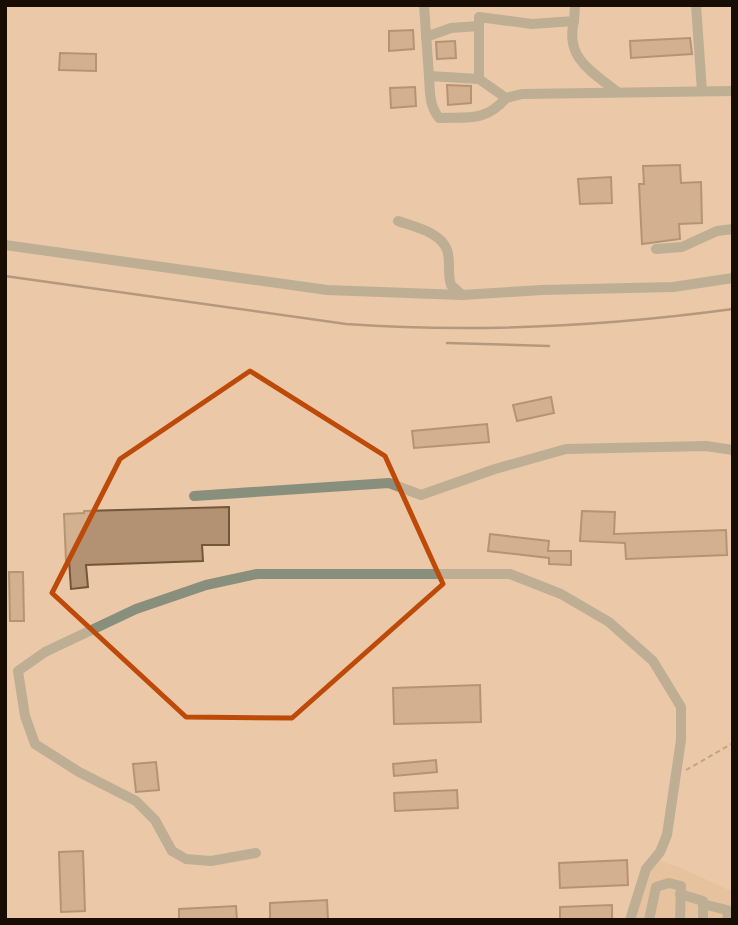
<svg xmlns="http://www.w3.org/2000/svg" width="738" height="925" viewBox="0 0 738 925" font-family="'Source Sans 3',sans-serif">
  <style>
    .built { fill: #e3bb94 }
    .building { fill: #b39273; stroke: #745638; stroke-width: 2 }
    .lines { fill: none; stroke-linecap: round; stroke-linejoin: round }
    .path { stroke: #8f7760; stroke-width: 2; stroke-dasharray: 5 3.5; stroke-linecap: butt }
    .minor { stroke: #888f7d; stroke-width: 10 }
    .rail { stroke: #755f4b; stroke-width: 2.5 }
    .marked { fill: none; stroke: #be4a0a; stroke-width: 5; stroke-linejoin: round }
  </style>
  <rect width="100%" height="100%" fill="#ebc8a7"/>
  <path class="built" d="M 659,861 L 679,867 L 733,892 L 733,920 L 635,920 L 649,872 Z"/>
  <g class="building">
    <path d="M 413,30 L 414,49 L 389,51 L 389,31 Z"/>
    <path d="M 690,38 L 692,54 L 631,58 L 630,41 Z"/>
    <path d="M 455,41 L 456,58 L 437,59 L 436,42 Z"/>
    <path d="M 60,53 L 96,54 L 96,71 L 59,70 Z"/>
    <path d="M 447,85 L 471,86 L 471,103 L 448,105 Z"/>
    <path d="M 415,87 L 416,106 L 391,108 L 390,88 Z"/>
    <path d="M 680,165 L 681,183 L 701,182 L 702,223 L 679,224 L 680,239 L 642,244 L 639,184 L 644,184 L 643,166 Z"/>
    <path d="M 611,177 L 612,203 L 580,204 L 578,179 Z"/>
    <path d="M 551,397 L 554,413 L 517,421 L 513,405 Z"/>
    <path d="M 487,424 L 489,442 L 414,448 L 412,431 Z"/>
    <path d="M 229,507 L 229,545 L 202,545 L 203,561 L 86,565 L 88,587 L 71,589 L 69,560 L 66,561 L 64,514 L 84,513 L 84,511 Z"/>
    <path d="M 582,511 L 615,512 L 614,534 L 726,530 L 727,555 L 626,559 L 625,543 L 580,541 Z"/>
    <path d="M 490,534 L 549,541 L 548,551 L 571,551 L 571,565 L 549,564 L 549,558 L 488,551 Z"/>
    <path d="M 9,572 L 23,572 L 24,621 L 10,621 Z"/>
    <path d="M 480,685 L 481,722 L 394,724 L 393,688 Z"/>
    <path d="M 436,760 L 437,772 L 394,776 L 393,764 Z"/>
    <path d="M 156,762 L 159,790 L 136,792 L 133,764 Z"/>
    <path d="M 457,790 L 458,808 L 395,811 L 394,793 Z"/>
    <path d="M 83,851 L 85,911 L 61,912 L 59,852 Z"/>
    <path d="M 627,860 L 628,885 L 560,888 L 559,863 Z"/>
    <path d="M 327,900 L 328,920 L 270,920 L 270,903 Z"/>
    <path d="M 612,905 L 612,920 L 560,920 L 560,907 Z"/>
    <path d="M 236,906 L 237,920 L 179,920 L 179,909 Z"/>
  </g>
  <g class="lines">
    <path class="path" d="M 686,770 L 733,743"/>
    <g class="minor">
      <path d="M 424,5 L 429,76"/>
      <path d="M 575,5 L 574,21 L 532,24 L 479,17 L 479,79 L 506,98 L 522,94 L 733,91"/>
      <path d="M 696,5 L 702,91"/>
      <path d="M 574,21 C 565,58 591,71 616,91"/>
      <path d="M 426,37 L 451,28 L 479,26"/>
      <path d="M 479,79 L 429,76 C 430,92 429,105 439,118 C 467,117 486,122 506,98"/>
      <path d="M 398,221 C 414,227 441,232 447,250 C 451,261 447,274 451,285 L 462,295 L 542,290 L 673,287 L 733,278"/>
      <path d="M 5,245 L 327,290 L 462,295"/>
      <path d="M 656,249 L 682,247 L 717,231 L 733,229"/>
      <path d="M 194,496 L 389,483 L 421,495 L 495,469 L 566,449 L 706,446 L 733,450"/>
      <path d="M 256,853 L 211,861 L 186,859 L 172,851 L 155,820 L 136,801 L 79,772 L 35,744 L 25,716 L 18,671 L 45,652 L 136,609 L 206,585 L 257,574 L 510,574 L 561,594 L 609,622 L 653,661 L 681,707 L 681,740 L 667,835 L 660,852 L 646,869 L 630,920"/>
      <path d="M 680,894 L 703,901 L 703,920"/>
      <path d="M 703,904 L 727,910 L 728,920"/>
      <path d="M 649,920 L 656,887 L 669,883 L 681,886 L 680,920"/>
    </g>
    <g class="rail">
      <path d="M 5,276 L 346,324 C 472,333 607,326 733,309"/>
      <path d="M 447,343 L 549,346"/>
    </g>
  </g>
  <path d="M0 0H738V925H0ZM 250,371 L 385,456 L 443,584 L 292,718 L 186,717 L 52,593 L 120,459 Z" fill="#ebc8a7" fill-opacity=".55" fill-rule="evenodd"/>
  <path class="marked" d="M 250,371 L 385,456 L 443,584 L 292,718 L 186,717 L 52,593 L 120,459 Z"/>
  <rect width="738" height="925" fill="none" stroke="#180d03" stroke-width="14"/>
</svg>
